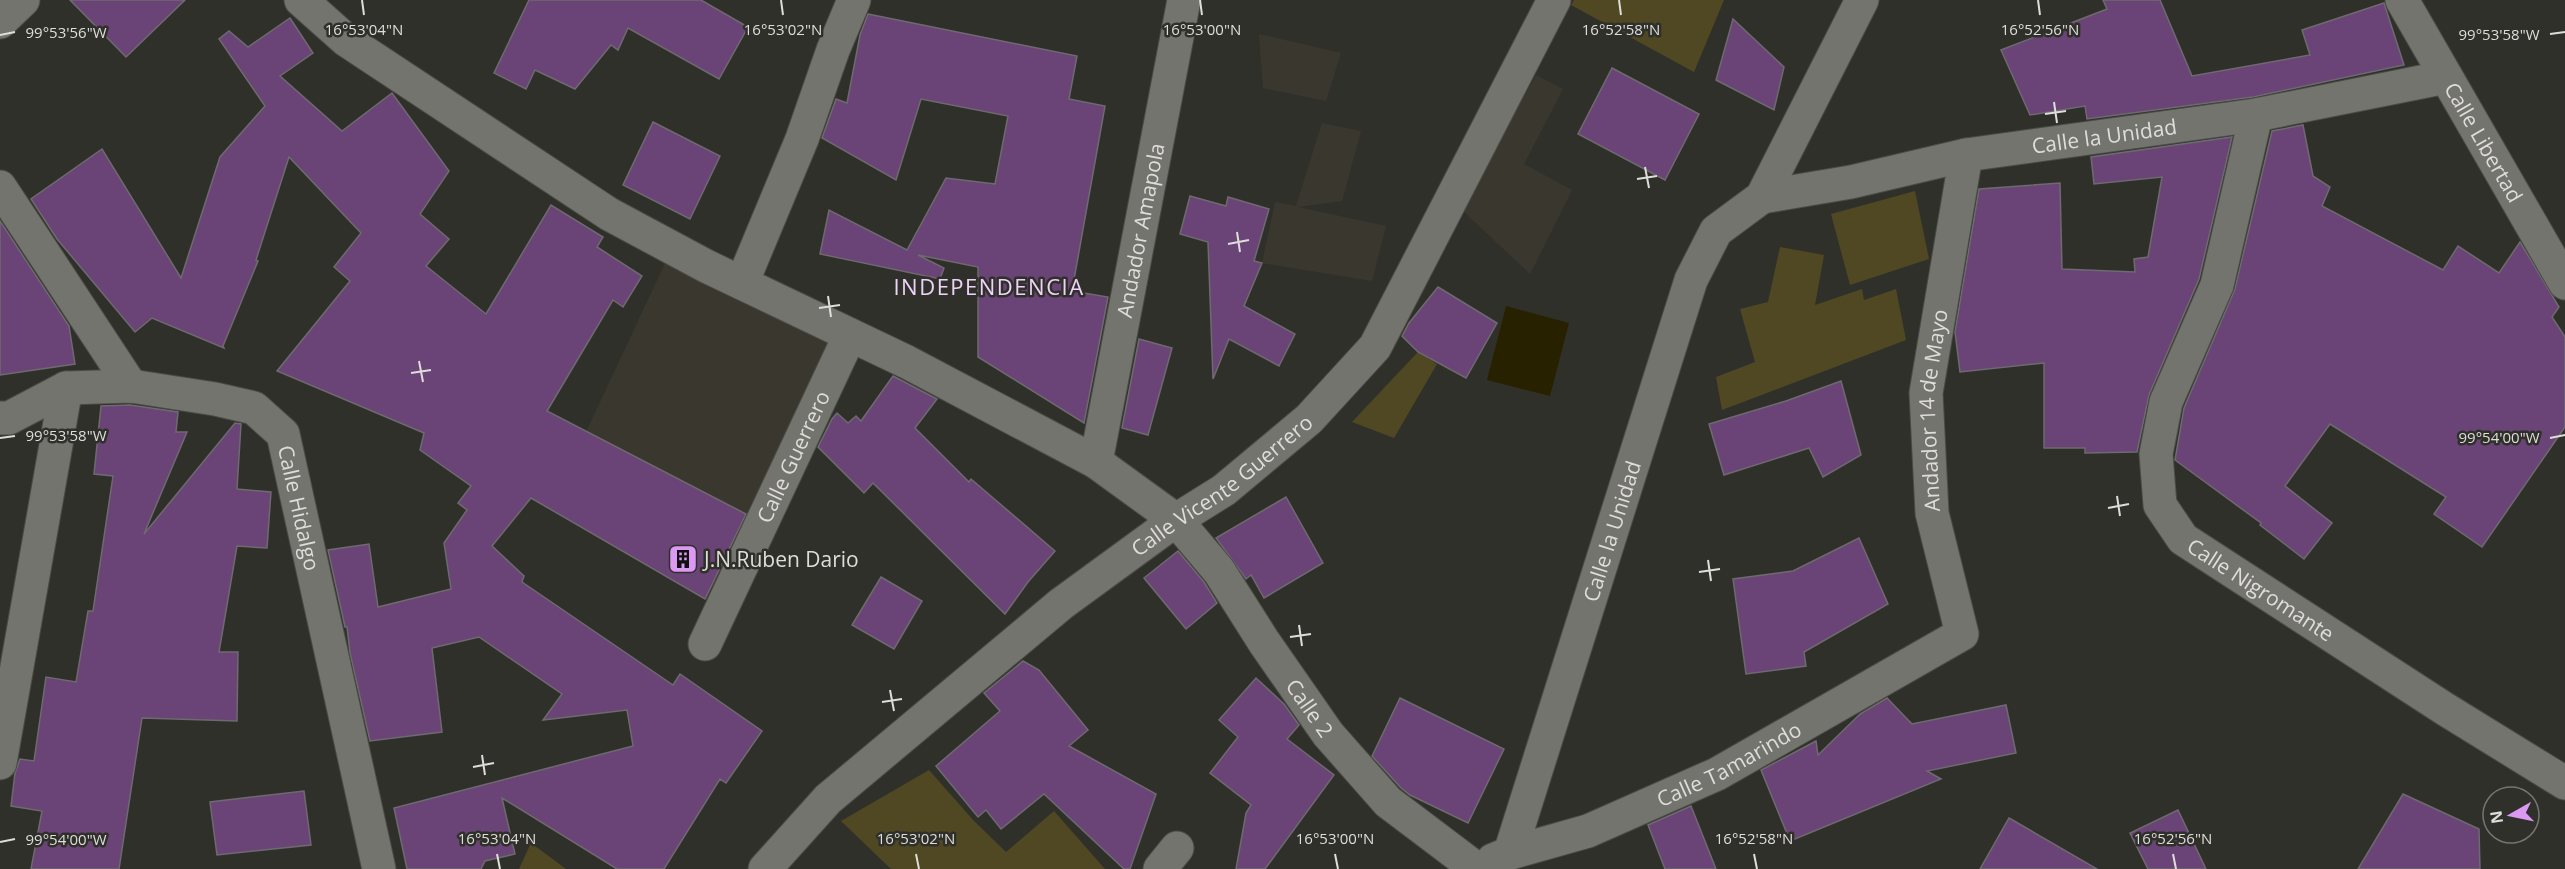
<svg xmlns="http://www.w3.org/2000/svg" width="2565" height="869" viewBox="0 0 2565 869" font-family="'Open Sans',sans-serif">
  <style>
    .built { fill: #3a382e }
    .green { fill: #4f4822 }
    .water { fill: #282100 }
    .building { fill: #6a4477; stroke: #6e6a6f; stroke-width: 1.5 }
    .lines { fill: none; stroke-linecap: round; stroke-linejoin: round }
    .minor-casing { stroke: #4b4b47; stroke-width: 35 }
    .tertiary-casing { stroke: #4b4b47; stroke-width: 35 }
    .minor { stroke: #74746e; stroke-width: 33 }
    .tertiary { stroke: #74746e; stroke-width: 33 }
    .ticks { fill: none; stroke: #deddda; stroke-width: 2 }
    .labels { text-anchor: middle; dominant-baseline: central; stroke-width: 5; stroke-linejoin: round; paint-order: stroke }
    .street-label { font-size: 21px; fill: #deddda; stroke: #30302b }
    .poi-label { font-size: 21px; fill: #deddda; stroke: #30302b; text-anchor: start }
    .neighbourhood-label { font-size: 22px; letter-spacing: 1.5px; fill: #eed2f8; stroke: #30302b }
    .ticks-label { font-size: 15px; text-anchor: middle; fill: #deddda; stroke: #30302b; stroke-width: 5; stroke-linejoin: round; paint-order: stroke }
  </style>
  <rect width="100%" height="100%" fill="#30302b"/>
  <g class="built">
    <path d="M 1259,34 L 1341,53 L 1326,101 L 1263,88 Z"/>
    <path d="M 1536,75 L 1563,89 L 1524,164 L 1572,190 L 1530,274 L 1461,209 Z"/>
    <path d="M 1322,123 L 1361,131 L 1342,201 L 1298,207 L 1386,226 L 1372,281 L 1262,263 L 1275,202 L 1296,206 Z"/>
    <path d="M 667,259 L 828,342 L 770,478 L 710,602 L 550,509 Z"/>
  </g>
  <g class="green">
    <path d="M 1574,0 L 1724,0 L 1694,72 L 1571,5 Z"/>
    <path d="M 1915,191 L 1929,259 L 1850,285 L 1831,214 Z"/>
    <path d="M 1780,247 L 1824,255 L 1815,305 L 1862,289 L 1864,300 L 1896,289 L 1906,340 L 1722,410 L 1716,377 L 1755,362 L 1740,309 L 1768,302 Z"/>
    <path d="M 1418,352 L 1437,364 L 1394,438 L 1352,422 Z"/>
    <path d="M 929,770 L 974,821 L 1006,852 L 1054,811 L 1105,869 L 891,869 L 841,821 Z"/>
    <path d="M 531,843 L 566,869 L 519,869 Z"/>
  </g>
  <path class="water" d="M 1506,306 L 1569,323 L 1550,396 L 1487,380 Z"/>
  <g class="building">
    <path d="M 70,0 L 185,0 L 126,57 Z"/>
    <path d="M 529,0 L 701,0 L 748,27 L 719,79 L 628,28 L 618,50 L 611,45 L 575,89 L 535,70 L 526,89 L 494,73 Z"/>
    <path d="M 2103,0 L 2160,0 L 2192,76 L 2310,55 L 2302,30 L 2384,3 L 2404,65 L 2253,97 L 2087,119 L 2085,106 L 2030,115 L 2001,50 L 2107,9 Z"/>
    <path d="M 868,14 L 1077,56 L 1069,99 L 1105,106 L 1072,291 L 1108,297 L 1084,423 L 978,357 L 978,267 L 918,255 L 944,268 L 940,279 L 820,254 L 829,210 L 907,250 L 946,178 L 995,184 L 1008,116 L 921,99 L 896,180 L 822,138 L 836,99 L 847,103 L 860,35 Z"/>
    <path d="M 290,18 L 313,53 L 280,76 L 342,131 L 392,93 L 449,171 L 420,214 L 449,239 L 426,266 L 486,314 L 551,205 L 603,237 L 597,247 L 642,276 L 623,307 L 613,300 L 547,411 L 746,514 L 705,599 L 531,498 L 492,546 L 524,576 L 522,582 L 673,685 L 680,674 L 762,731 L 726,783 L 720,779 L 664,869 L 617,869 L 502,798 L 515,854 L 485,861 L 481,869 L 407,869 L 394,808 L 633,746 L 627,710 L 543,720 L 562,694 L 479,637 L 432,648 L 442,732 L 370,741 L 350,653 L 347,627 L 345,627 L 328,550 L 369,544 L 378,607 L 451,589 L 444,543 L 467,510 L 458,503 L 471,486 L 420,450 L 424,433 L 277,371 L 350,281 L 334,267 L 361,233 L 289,157 L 256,260 L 258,261 L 223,346 L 224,348 L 152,318 L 135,332 L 57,239 L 31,199 L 102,149 L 181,278 L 220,157 L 265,106 L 219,39 L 229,31 L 248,47 Z"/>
    <path d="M 1733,19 L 1784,67 L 1774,110 L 1716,80 Z"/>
    <path d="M 1612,68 L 1699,114 L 1665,180 L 1578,134 Z"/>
    <path d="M 653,122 L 720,156 L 690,219 L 623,185 Z"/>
    <path d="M 2303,125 L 2313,176 L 2330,187 L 2322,206 L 2443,270 L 2458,246 L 2499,273 L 2520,242 L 2559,307 L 2552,317 L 2565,337 L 2565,427 L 2482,547 L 2434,514 L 2446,497 L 2330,424 L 2285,486 L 2332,523 L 2304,559 L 2260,525 L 2261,523 L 2175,460 L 2184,408 L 2235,289 L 2272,131 Z"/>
    <path d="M 2232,137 L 2199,279 L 2149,395 L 2137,452 L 2085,453 L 2085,448 L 2044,448 L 2044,363 L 1960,372 L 1955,332 L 1979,189 L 2060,183 L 2062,269 L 2135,272 L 2134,259 L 2148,257 L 2162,177 L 2094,184 L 2091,157 Z"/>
    <path d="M 1190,196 L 1226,206 L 1228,197 L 1269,209 L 1254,261 L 1262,263 L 1244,306 L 1295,334 L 1279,366 L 1229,339 L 1213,379 L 1208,242 L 1180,234 Z"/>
    <path d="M 0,221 L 69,326 L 75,364 L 0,375 Z"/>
    <path d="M 1438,287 L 1497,323 L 1466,378 L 1418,352 L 1402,336 L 1409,323 Z"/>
    <path d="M 1139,339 L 1172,348 L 1148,435 L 1122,428 Z"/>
    <path d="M 893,376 L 937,399 L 915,428 L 969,482 L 971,479 L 1055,551 L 1028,582 L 1005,614 L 873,483 L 864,493 L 818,447 L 832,419 L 837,413 L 848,423 L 856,416 L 861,421 Z"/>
    <path d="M 1841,381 L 1861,455 L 1823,477 L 1809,448 L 1724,475 L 1709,424 L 1786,401 Z"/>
    <path d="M 130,405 L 178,412 L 176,432 L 187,432 L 144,534 L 235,423 L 241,424 L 237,489 L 271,492 L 267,548 L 237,546 L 219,652 L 238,652 L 237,721 L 142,718 L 119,869 L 31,869 L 42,811 L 11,806 L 15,773 L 20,759 L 34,761 L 46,677 L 76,682 L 88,611 L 93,611 L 113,476 L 94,474 L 101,406 Z"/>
    <path d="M 1286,497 L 1323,563 L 1264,598 L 1251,575 L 1246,579 L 1216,538 Z"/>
    <path d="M 1859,538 L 1888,604 L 1804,652 L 1806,666 L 1746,674 L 1733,579 L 1793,571 Z"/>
    <path d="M 1178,551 L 1204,582 L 1217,603 L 1186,629 L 1144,578 Z"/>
    <path d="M 881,577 L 922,601 L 894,649 L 852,625 Z"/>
    <path d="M 1023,661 L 1039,670 L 1088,730 L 1069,746 L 1156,794 L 1130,869 L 1124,869 L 1044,794 L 1001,829 L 986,810 L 978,817 L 936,766 L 1000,711 L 984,693 Z"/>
    <path d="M 1256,678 L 1284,704 L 1299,725 L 1287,739 L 1334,775 L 1265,869 L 1236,869 L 1246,813 L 1251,805 L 1210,773 L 1238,737 L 1219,720 Z"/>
    <path d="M 1400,698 L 1504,749 L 1468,823 L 1410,795 L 1401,788 L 1372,756 Z"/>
    <path d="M 1887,698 L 1912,724 L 2006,705 L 2016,753 L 1927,771 L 1941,779 L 1790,841 L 1761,770 L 1816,741 L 1818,755 L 1860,714 Z"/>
    <path d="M 304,791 L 311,845 L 217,855 L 210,802 Z"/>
    <path d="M 2403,794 L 2479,829 L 2480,869 L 2358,869 Z"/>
    <path d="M 1691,806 L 1716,869 L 1665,869 L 1648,825 Z"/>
    <path d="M 2178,810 L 2206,869 L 2148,869 L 2130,833 Z"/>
    <path d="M 2009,818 L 2097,869 L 1980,869 Z"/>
  </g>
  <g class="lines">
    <g class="minor-casing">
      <g id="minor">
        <path id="s1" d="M 301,0 L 346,40 L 609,214 L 706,266 L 907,362 L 1096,462 L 1176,520 L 1219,571 L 1264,642 L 1328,734 L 1388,802 L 1474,867"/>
        <path id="s2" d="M 2402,0 L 2565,283"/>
        <path id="s3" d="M 2256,115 L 2217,285 L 2166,402 L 2156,454 L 2160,505 L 2183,539 L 2445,709 L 2565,783"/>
        <path d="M 0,187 L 131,386"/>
        <path id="s4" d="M 1762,197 L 1851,182 L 1966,155 L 2256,115 L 2446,77"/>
        <path d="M 742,283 L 802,139 L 833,50 L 854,0"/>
        <path id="s5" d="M 0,418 L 9,418 L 66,388 L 131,386 L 215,399 L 254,408 L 283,434 L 379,869"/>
        <path id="s6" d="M 1096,462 L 1184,0"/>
        <path id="s7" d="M 705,644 L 850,335"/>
        <path d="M 0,763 L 66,388"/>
        <path id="s8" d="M 1510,853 L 1588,831 L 1717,774 L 1962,634 L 1932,513 L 1926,393 L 1966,155"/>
        <path id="s9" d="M 1493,860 L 1510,853 L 1691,280 L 1716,231 L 1762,197 L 1862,0"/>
        <path id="s10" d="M 765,869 L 828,799 L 1061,604 L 1176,520 L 1224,490 L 1309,419 L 1375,347 L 1554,0"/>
        <path d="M 1160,869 L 1177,848"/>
      </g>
    </g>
    <g class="tertiary-casing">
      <path id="tertiary" d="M 0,22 L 23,0"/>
    </g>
    <use href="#minor" class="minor"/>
    <use href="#tertiary" class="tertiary"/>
  </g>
  <path class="ticks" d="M 362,0 L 364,15M 781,0 L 783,15M 1200,0 L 1202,15M 1619,0 L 1621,15M 2038,0 L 2040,15M 2550,34 L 2565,32M 0,35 L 15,32M 2054,102 L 2057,123M 2045,114 L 2066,111M 1645,167 L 1649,188M 1637,179 L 1657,176M 1237,232 L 1240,252M 1228,244 L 1249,240M 828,296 L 831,317M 819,308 L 840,305M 419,361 L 423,382M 411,373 L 431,370M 0,438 L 15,436M 2550,438 L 2565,435M 2117,496 L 2120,516M 2108,508 L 2129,504M 1708,560 L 1711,581M 1699,572 L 1720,569M 1299,625 L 1302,646M 1290,637 L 1311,634M 890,690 L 894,711M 882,702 L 902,699M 482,755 L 485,775M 473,767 L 494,763M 0,842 L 15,839M 497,854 L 500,869M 916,854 L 919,869M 1335,854 L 1338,869M 1754,854 L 1757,869M 2173,854 L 2176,869"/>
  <defs>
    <g id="building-square" transform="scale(1.5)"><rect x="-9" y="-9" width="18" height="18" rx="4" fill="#dc99f4" stroke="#30302b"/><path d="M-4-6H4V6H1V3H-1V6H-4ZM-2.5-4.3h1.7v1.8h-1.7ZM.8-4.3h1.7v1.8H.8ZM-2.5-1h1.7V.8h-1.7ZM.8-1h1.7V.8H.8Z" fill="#111"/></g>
  </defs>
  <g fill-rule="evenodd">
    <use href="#building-square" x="683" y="559"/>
  </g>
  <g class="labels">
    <g class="street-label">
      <text stroke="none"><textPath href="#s4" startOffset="348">Calle la Unidad</textPath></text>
      <text stroke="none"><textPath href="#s2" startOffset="164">Calle Libertad</textPath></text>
      <text stroke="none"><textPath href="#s6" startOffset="236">Andador Amapola</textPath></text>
      <text stroke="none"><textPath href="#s8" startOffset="732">Andador 14 de Mayo</textPath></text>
      <text stroke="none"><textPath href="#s7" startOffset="207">Calle Guerrero</textPath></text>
      <text stroke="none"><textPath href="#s10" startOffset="598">Calle Vicente Guerrero</textPath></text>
      <text stroke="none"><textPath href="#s5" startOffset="378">Calle Hidalgo</textPath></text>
      <text stroke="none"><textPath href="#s9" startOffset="356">Calle la Unidad</textPath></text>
      <text stroke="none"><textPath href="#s3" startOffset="540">Calle Nigromante</textPath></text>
      <text stroke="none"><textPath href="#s1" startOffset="1252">Calle 2</textPath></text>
      <text stroke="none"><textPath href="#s8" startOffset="237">Calle Tamarindo</textPath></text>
    </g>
    <g class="poi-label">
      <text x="704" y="559">J.N.Ruben Dario</text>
    </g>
    <g class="neighbourhood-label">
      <text x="989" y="286">INDEPENDENCIA</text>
    </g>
  </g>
  <g class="ticks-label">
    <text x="364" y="35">16°53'04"N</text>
    <text x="783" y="35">16°53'02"N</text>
    <text x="1202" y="35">16°53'00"N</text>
    <text x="1621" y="35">16°52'58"N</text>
    <text x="2040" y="35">16°52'56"N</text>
    <text x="66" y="38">99°53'56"W</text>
    <text x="2499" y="40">99°53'58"W</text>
    <text x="66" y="441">99°53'58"W</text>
    <text x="2499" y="443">99°54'00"W</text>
    <text x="497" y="844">16°53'04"N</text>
    <text x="916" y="844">16°53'02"N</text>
    <text x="1335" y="844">16°53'00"N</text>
    <text x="1754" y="844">16°52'58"N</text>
    <text x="2173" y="844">16°52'56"N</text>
    <text x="66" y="845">99°54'00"W</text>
  </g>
  <g transform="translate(2511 815) rotate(261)"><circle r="28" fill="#30302b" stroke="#767571" stroke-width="1.5"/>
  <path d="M0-4.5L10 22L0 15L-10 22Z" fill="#dc99f4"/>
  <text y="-9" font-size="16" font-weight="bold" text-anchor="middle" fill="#deddda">N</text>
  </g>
</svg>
